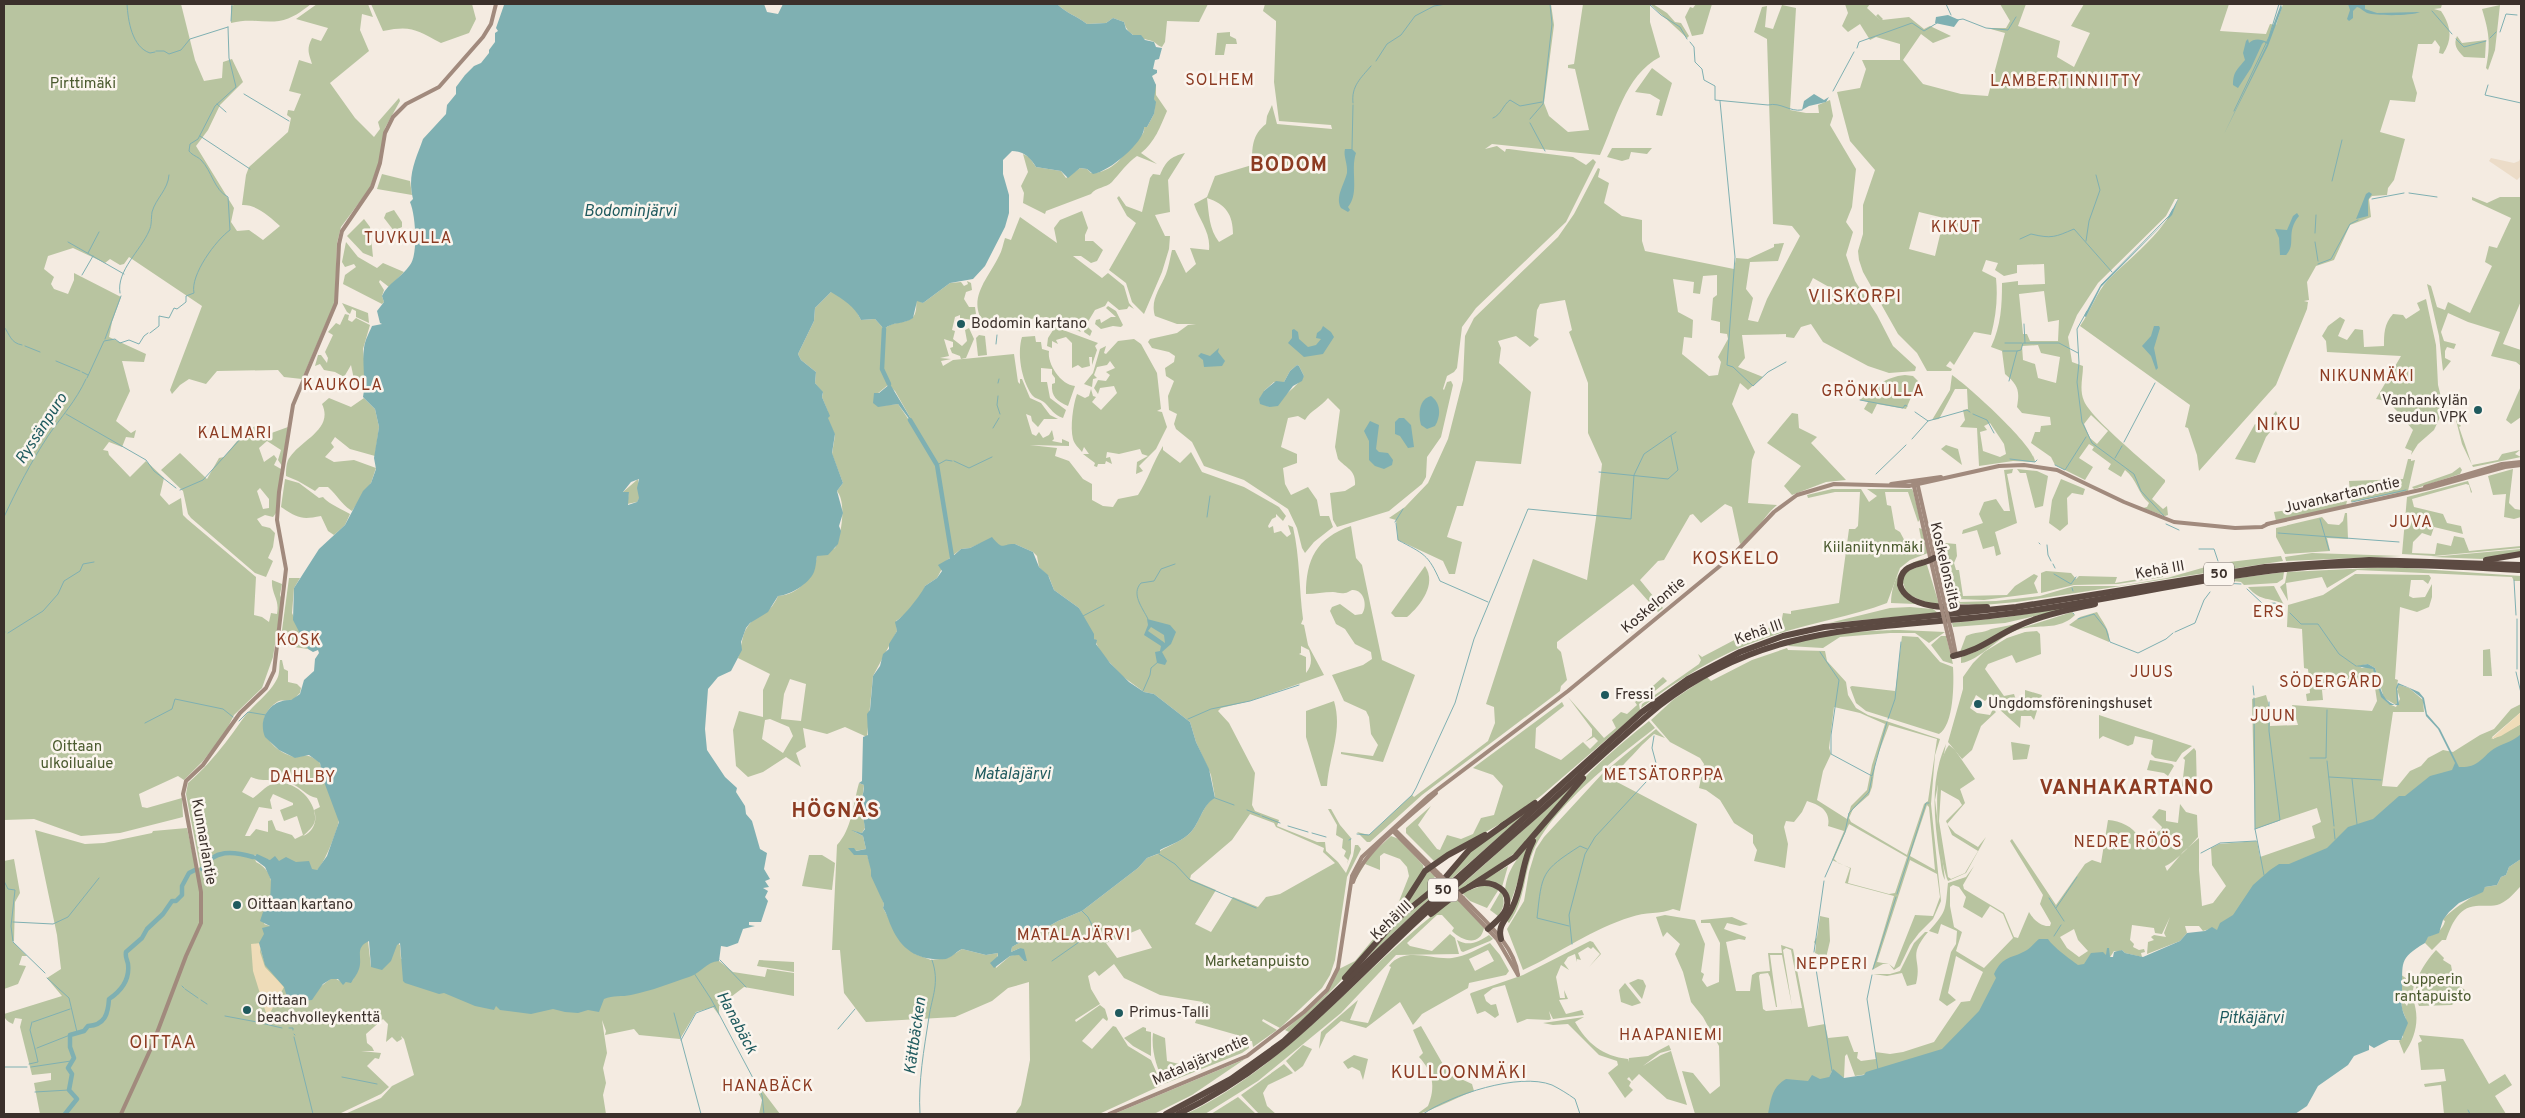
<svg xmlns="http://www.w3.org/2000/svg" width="2525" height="1118" viewBox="0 0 2525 1118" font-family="Overpass,sans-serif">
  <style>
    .green { fill: #b8c4a0; fill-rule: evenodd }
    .sand { fill: #efdcb8 }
    .plaza { fill: #ecdcc8 }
    .water { fill: #7fb0b2; fill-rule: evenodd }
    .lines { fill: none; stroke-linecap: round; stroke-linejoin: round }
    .stream { stroke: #7fb0b2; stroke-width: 1 }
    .river { stroke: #7fb0b2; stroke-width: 4.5 }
    .secondary { stroke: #a18a7d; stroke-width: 4 }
    .highway { stroke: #5c4a42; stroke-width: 6 }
    .secondary-bridge { stroke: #a18a7d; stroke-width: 4 }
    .poi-dot { fill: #1f5a5e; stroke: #fbf5ee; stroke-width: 2 }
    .labels { text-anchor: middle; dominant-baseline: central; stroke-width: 5; stroke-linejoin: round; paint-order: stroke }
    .shield { fill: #fbf5ee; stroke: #756b66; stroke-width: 1 }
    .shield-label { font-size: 14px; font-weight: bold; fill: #3b302b }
    .park-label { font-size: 15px; fill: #4a5a2e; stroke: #fbf5ee }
    .poi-label { font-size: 15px; fill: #3b302b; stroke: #fbf5ee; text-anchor: start }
    .street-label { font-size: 15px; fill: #3b302b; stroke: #fbf5ee }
    .neighbourhood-label { font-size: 16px; letter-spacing: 1px; fill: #8c3b22; stroke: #fbf5ee }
    .water-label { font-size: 16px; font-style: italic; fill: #1f5a5e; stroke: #fbf5ee }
    .quarter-label { font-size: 18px; letter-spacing: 1px; fill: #8c3b22; stroke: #fbf5ee }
    .district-label { font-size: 20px; font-weight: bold; letter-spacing: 1px; fill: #8c3b22; stroke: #fbf5ee }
  </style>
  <rect width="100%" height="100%" fill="#f4ebe1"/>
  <g class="green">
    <path d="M 4,4 L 181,4 L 195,60 L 204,81 L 222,78 L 223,62 L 232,59 L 243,82 L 220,105 L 208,130 L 196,146 L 234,208 L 231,222 L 237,231 L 249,230 L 263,240 L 280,226 C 270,217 256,204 242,205 L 246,175 L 249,167 L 288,132 L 291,118 L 287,115 L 288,110 L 294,111 L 301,94 L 289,91 L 299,60 L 312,64 C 309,53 306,50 312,38 L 321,41 L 328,28 L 296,19 L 317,4 L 368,4 L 373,17 L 362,14 L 360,30 L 369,51 L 330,83 L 355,118 L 374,137 L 380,129 L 378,122 L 399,98 L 400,101 L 385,128 L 379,162 L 370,188 L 341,227 L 337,243 L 335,302 L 302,379 L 284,377 L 278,370 L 217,371 L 206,384 L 189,379 L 180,385 L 172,394 L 170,390 L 202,306 L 129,257 L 124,264 L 120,265 L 110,259 L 105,263 L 73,248 L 48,256 L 44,269 L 54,277 L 51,284 L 54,289 L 68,294 L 74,280 L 74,273 L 121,297 L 112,322 L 109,337 L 146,354 L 144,362 L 122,361 L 130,391 L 116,421 L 131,433 L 136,430 L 134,438 L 126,437 L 122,447 L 109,442 L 103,450 L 108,451 L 109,455 L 130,477 L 146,461 L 164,478 L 160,495 L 169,505 L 181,498 L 183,515 L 187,519 L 256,577 L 254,615 L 262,617 L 269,622 L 271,613 L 277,614 C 280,599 271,594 272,580 L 282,584 L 280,595 L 282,600 L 273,657 L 262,688 L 234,715 L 225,733 L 203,761 L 184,780 L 178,776 L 139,794 L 142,807 L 147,808 L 182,798 L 183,817 L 120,833 L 81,836 L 34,819 L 4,820 Z"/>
    <path d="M 237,4 L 311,4 C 302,11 292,19 279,21 C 262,23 250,18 231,23 L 231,6 Z"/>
    <path d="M 371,4 L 472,4 L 476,19 L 469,33 L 441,43 C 416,30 412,25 383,31 Z"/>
    <path d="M 1057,4 L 1208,4 L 1199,22 L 1167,21 L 1165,42 L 1162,47 C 1156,45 1157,43 1152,41 C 1139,37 1128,37 1124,22 L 1113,18 L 1106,23 L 1087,24 C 1077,16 1066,13 1057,4 Z"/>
    <path d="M 1265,4 L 1551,4 L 1554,25 L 1544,103 L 1549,116 L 1568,132 L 1589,130 L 1575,69 L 1568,68 L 1568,65 L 1574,64 L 1583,4 L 1653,4 L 1667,13 L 1675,22 L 1681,23 L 1689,36 L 1687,38 L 1650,4 L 1650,22 L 1660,57 C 1624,76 1616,121 1600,155 L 1492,144 L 1485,149 L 1497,146 L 1505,152 L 1506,149 L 1509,149 L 1573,157 L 1586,165 L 1593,159 L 1596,162 L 1566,222 L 1476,308 L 1462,327 L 1457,368 L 1454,372 L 1447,376 L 1443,389 L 1444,390 L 1447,382 L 1451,381 L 1453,385 L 1441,437 L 1427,457 L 1426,477 L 1422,484 L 1389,511 L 1337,527 L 1333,520 L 1330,493 L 1345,491 L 1355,485 C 1356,470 1347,469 1338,459 L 1335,447 L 1340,410 L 1328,398 C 1321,407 1311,410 1305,420 L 1298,416 L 1288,418 L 1281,447 L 1297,454 L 1297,463 L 1283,468 L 1285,484 L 1291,495 L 1308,487 L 1317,500 L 1320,516 L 1329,516 L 1333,527 L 1314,542 L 1305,553 L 1302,548 L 1297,528 L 1288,509 L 1244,480 L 1204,466 L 1192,442 L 1176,429 L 1174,424 L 1177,414 L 1169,410 L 1168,396 L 1174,381 L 1166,376 L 1165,368 L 1174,362 L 1175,356 L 1169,352 L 1152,348 L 1148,342 L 1150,339 L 1177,333 L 1188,325 L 1196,324 L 1177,324 L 1155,316 C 1150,300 1160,289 1166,274 C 1169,266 1170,258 1172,250 L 1175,250 L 1186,273 L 1196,264 L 1190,248 L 1209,250 C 1211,232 1199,220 1194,204 L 1207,197 L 1215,176 L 1252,165 C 1252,147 1252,135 1266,124 L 1267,116 L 1272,105 L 1277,124 L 1332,129 L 1331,125 L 1279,121 L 1274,82 L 1276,26 L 1276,21 L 1263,11 ZM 1207,198 C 1226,204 1233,215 1233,234 L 1219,242 C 1209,229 1209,214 1207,198 ZM 1297,365 L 1299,366 L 1304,376 C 1297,386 1280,400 1269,407 L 1264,404 L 1264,391 L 1274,382 L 1284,382 L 1290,371 Z"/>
    <path d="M 1696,4 L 1712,4 L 1703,34 L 1692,36 L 1685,17 L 1690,7 L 1693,8 Z"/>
    <path d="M 1845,4 L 1870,4 L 1867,8 L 1880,20 L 1876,16 L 1878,14 L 1883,19 L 1882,20 L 1909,17 L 1924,29 L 1930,26 L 1951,36 L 1933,43 L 1921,34 L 1903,60 L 1923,84 L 1961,94 L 1988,96 L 2005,33 L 1987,28 L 2006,28 L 2010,21 L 2000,4 L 2026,4 L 2018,26 L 2060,41 L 2057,57 L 2074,67 L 2090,33 L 2071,26 L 2084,4 L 2229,4 L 2220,31 L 2266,34 L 2270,24 L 2276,25 L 2283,4 L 2442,4 L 2441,8 L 2434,9 L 2441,11 C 2451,26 2453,39 2443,54 L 2439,53 L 2440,47 L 2435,40 L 2432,44 L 2418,44 L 2412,77 L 2417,93 L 2415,102 L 2390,100 L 2380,132 L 2405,139 L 2394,180 L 2388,188 L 2387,195 L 2372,196 L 2369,199 L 2371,217 L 2350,225 L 2334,260 L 2316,266 L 2307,282 L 2309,300 L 2304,301 L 2308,302 L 2307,309 L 2276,385 L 2199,471 L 2197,455 L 2188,428 L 2185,427 L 2190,405 L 2080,326 C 2091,311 2096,293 2108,280 C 2134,254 2164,233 2178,199 L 2175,199 L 2166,216 L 2098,283 L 2077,315 L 2068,337 L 2072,362 L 2083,366 C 2083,378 2079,389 2084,401 C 2090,417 2148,465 2165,480 L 2165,482 L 2152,499 L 2163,509 L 2167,506 L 2168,515 L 2165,516 L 2143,508 L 2147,507 L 2149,503 C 2138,494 2137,479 2125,470 L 2121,477 L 2108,469 L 2111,464 L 2092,450 L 2094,447 L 2089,444 L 2079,458 L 2093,467 L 2085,480 L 2055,465 L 2051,457 L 2031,443 L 2035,432 L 2040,432 L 2041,426 L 2051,425 L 2050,417 L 2022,413 L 2017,407 C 2020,390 2018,385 2005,374 L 2002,351 L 1991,347 C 2001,325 2002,306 2002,283 L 2018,281 L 2018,285 L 2045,284 L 2044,264 L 2017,265 L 2017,273 L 2004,276 L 1995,270 L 1998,263 L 1986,260 L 1982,271 L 1996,278 C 1998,298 1996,316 1991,335 L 1974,332 L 1954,365 L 1950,361 L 1946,366 L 1952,369 L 1951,371 L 1927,371 L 1917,353 L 1898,334 L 1863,272 L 1859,260 L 1858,251 L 1863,234 L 1863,205 L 1875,170 L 1850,141 L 1837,92 L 1860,88 L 1866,69 L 1862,60 L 1900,60 L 1900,44 L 1876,37 L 1870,40 L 1860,24 L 1848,32 L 1842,26 L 1848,13 ZM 1919,212 L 1944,218 L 1935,256 L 1909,249 ZM 2044,291 L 2048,322 L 2059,320 L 2058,341 L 2030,341 L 2027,334 L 2023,334 L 2019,294 ZM 2038,345 L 2041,353 L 2060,357 L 2056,383 L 2038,378 L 2035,364 L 2023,360 L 2022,346 ZM 2091,415 L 2108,431 L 2097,444 L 2090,438 L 2084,424 Z"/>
    <path d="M 1782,5 L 1796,8 L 1790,110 L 1806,113 L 1819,113 L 1818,105 L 1830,100 L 1833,116 L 1830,125 L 1856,169 L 1852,207 L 1846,222 L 1853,232 L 1846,255 L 1855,281 L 1877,315 L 1893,346 L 1916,367 L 1915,371 L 1889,373 L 1868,366 L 1823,342 L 1811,324 L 1801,327 L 1794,338 L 1786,337 L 1786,334 L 1742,335 L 1745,358 L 1738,367 L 1763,377 L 1748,390 L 1740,383 L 1732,404 L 1755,452 L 1752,460 L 1748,503 L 1777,505 C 1763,516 1756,535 1740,544 L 1732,507 L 1725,504 L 1701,523 L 1693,514 L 1690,515 L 1664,560 L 1658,561 L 1640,580 L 1663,608 L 1658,612 L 1633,584 L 1557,642 L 1557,648 L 1561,652 L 1567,680 L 1561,686 L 1560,691 L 1422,795 L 1370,842 L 1367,842 L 1357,832 L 1369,835 L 1412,795 L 1414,797 L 1488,741 L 1495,723 L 1494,707 L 1486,704 L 1533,559 L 1587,580 L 1596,518 L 1602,464 L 1588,433 L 1588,383 L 1569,332 L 1572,330 L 1565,300 L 1540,304 L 1537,310 L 1534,336 L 1539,339 L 1530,347 L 1516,336 L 1498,341 L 1501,348 L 1499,363 L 1531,392 L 1521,464 L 1476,461 L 1463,506 L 1457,506 L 1447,537 L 1462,542 L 1455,574 L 1449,574 L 1443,561 L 1398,540 L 1396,520 L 1389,518 L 1405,507 L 1428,483 L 1448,439 L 1463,380 L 1465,336 L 1474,318 L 1558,237 L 1574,214 L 1598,168 L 1600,169 L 1598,177 L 1609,183 L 1604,203 L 1622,216 L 1642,220 L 1642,241 L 1645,251 L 1734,269 L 1736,258 L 1748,259 L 1774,247 L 1774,244 L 1784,243 L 1778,261 L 1750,262 L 1746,289 L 1753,298 L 1748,320 L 1758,322 L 1767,299 L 1800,236 L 1792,226 L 1773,224 L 1767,39 L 1754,32 L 1762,7 L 1767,6 L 1765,27 L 1773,29 ZM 1717,275 L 1717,295 L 1713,298 L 1711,320 L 1720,322 L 1720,333 L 1727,334 L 1728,339 L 1718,357 L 1721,362 L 1718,375 L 1709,376 L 1682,354 L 1684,337 L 1692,338 L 1693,320 L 1678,312 L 1673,279 L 1694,282 L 1693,293 L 1700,294 L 1703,276 ZM 1813,278 L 1829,287 L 1827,302 L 1810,298 L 1811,288 L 1808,288 Z"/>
    <path d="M 2500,5 L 2495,50 L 2488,70 L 2486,68 C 2491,44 2489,32 2482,9 Z"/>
    <path d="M 1230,32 L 1230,36 L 1236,39 L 1237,44 L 1226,44 L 1224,55 L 1215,55 L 1217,33 Z"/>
    <path d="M 2457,36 L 2462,43 L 2486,40 L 2485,58 L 2464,57 C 2457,50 2453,45 2457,36 Z"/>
    <path d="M 1652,68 L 1672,83 L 1662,116 L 1656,115 L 1660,100 L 1650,94 L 1635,92 Z"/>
    <path d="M 1152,75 L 1151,79 L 1156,85 L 1156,95 L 1167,111 C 1160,127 1155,142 1141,153 L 1157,164 L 1137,156 C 1127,163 1120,173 1112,182 C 1106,188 1096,187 1091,194 L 1046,211 L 1045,214 L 1023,203 L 1024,193 L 1021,186 L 1028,172 L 1023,154 L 1029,157 L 1036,167 L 1061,171 L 1066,178 L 1080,168 L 1087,169 L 1091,173 C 1113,173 1125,154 1137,139 C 1141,135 1145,134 1144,127 L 1147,127 L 1154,114 L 1155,100 L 1139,98 Z"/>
    <path d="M 1612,148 L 1652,148 L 1647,154 L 1631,152 L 1629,159 L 1622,161 L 1607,157 Z"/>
    <path d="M 1185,153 L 1168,180 L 1170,212 L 1155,215 L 1165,236 L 1170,236 L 1169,249 L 1162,272 L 1144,314 L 1132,302 L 1126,283 L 1109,270 L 1136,223 L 1127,216 L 1117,198 L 1119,196 L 1126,206 L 1142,212 L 1150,178 L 1153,174 L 1160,175 C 1166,161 1170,157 1185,153 Z"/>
    <path d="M 382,174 L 410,181 L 412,195 L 377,189 Z"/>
    <path d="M 2472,197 L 2487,203 L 2500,197 L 2521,197 L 2521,301 L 2503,344 L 2521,350 L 2521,366 L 2516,362 L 2491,356 L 2500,332 L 2468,322 L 2448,313 L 2441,332 L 2444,341 L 2456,344 L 2454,349 L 2447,347 L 2445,351 L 2445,358 L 2451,361 L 2443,371 L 2439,336 L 2427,284 L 2431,286 L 2437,307 L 2445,310 L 2448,302 L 2470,313 L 2492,266 L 2485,262 L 2489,246 L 2497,248 L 2511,218 L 2472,200 Z"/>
    <path d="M 394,210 L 402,222 L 402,227 L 394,231 L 384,218 L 386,213 Z"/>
    <path d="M 1082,211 L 1088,228 L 1085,235 L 1085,241 L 1093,241 L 1103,250 L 1097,261 L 1091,263 L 1081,256 L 1073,256 L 1102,278 L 1108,273 L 1124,286 L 1129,303 L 1134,309 L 1129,306 L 1127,309 L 1119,310 L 1108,301 L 1105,306 L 1095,310 L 1086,325 L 1092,331 L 1090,336 L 1084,332 L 1085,325 L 1074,322 L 1081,332 L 1063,325 L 1067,320 L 1052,322 L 1047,317 L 995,323 L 991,327 L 987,327 C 964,301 988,279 999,256 C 1002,251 1003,244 1005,238 L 1011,240 L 1020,217 L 1057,243 L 1054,228 L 1060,220 Z"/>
    <path d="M 364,219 L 370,227 L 373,257 L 363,253 L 347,236 Z"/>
    <path d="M 346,242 L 358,257 L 377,268 L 383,263 L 404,272 L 389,287 L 380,280 L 379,282 L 384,290 L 382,296 L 384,302 L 382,304 L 343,284 L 345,275 L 356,267 L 354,264 L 345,267 L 342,262 Z"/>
    <path d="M 967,281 L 971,283 L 972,290 L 966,292 L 964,299 L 969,307 L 975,307 L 976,314 L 973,315 L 973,320 L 960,318 L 960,315 L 955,317 L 952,330 L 955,331 L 953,339 L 962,346 L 967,341 L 965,330 L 969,328 L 974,339 L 966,358 L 961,359 L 960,356 L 952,353 L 950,348 L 953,347 L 953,342 L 944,339 L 949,356 L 940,358 L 951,359 L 941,361 L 943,366 L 953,360 L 1014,354 L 1018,382 L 1020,384 L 1020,379 L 1022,379 L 1030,398 L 1041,403 L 1050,415 L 1058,419 L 1044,419 L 1038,427 L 1032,421 L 1031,416 L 1026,414 L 1032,434 L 1036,436 L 1039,432 L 1043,438 L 1049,435 L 1052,430 L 1054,439 L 1052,441 L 1062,443 L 1062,439 L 1069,442 L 1069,446 L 1030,445 L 1057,448 L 1055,456 L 1069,461 L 1083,479 L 1092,484 L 1092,500 L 1103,506 L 1113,507 L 1118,499 L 1138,495 C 1148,480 1152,464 1163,446 L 1163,450 L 1180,463 L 1191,452 L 1202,472 L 1244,487 L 1279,507 L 1286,516 L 1283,521 L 1276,514 L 1276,517 L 1272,519 L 1268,526 L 1269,528 L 1273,526 L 1274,533 L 1281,531 L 1287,537 L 1291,534 L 1288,525 L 1293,527 C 1300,558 1299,588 1303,619 L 1301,624 L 1304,625 L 1308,645 L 1324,675 L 1250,701 L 1221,708 L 1218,711 L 1229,723 L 1255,773 L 1252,805 L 1255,811 L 1279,820 L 1277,826 L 1317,842 L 1325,842 L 1326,851 L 1338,862 L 1346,873 L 1353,856 L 1355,845 L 1358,845 L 1361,849 L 1347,877 L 1335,960 L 1330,975 L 1322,988 L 1280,1028 L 1263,1019 L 1262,1021 L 1277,1030 L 1253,1047 L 1252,1041 L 1249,1041 L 1249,1048 L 1242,1053 L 1164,1084 C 1157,1067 1151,1052 1153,1033 L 1165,1038 L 1167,1061 L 1183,1065 L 1211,1054 L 1224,1053 L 1241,1043 L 1244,1037 L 1195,1023 L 1203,1002 L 1160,995 L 1124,978 L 1114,964 L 1099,976 L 1095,971 L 1088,976 L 1091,989 L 1100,1004 L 1075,1020 L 1076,1022 L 1100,1005 L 1105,1009 L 1108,1019 L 1107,1021 L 1103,1018 L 1082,1041 L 1092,1049 L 1113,1026 L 1116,1027 L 1128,1046 L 1151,1060 L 1162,1085 L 1099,1114 L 1015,1114 L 1021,1105 L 1030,1060 L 1029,982 L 1008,988 L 992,1001 L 955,1017 L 866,1022 L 844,993 L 840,950 L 832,950 L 837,845 C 852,829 853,804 859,783 L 864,785 L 862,800 L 856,813 L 863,815 L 865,828 L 862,833 L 853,831 L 863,836 L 866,849 L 855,851 L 854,855 L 867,855 L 884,904 L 883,908 L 904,945 L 915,954 L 931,960 L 948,958 L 962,949 L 986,955 L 998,953 L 996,968 L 1010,956 L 1019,954 L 1024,961 L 1025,956 L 1020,948 L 1011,952 L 1012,947 L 1058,921 L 1082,911 L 1138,868 L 1147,858 L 1158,854 L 1160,851 C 1170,845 1184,840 1191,832 C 1200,822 1203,804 1215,797 L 1211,775 L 1196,742 L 1190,722 L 1154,694 L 1144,692 L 1122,676 L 1101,653 L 1079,608 L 1054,590 L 1049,577 L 1039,567 L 1037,556 L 1033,552 L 1015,544 L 1006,547 L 981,543 L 970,548 L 961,549 L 946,561 L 937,578 L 925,586 C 923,597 906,615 896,621 L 897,631 L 873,676 L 867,737 L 845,727 L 827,734 L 803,728 L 806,747 L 796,753 L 801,767 L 786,757 L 763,772 L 748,777 L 736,766 L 733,730 L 739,711 L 763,717 L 763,690 L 770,674 L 738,658 C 742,648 741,635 748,626 C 757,613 768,618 778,596 C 800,595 814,575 817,556 L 835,548 C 841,537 847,503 837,491 L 843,483 L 832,454 L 835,435 L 827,418 L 828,412 L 822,397 L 823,393 L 815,383 L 816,372 L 801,360 L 798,354 L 814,321 L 815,308 L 832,291 L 844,298 L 855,309 L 861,320 L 875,319 L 884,329 C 899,316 919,330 916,299 L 923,303 L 950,283 L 961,282 L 964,286 L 968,284 ZM 888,385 L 895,391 L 911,419 L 909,420 L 898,404 L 878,406 L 877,394 ZM 1301,646 L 1309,650 C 1312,659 1312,666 1306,673 L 1306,657 L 1299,654 L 1301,653 ZM 790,679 L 806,684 L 801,721 L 781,719 L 784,694 ZM 770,719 L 789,727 L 793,736 L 783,753 L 762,739 L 765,720 ZM 1250,814 L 1274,823 L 1276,827 L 1324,848 L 1323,852 L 1335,863 L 1280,894 L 1266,897 L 1258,907 L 1233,897 L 1211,932 L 1195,924 L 1216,890 L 1190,879 L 1191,875 L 1232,840 ZM 1140,929 L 1152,948 L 1117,958 L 1106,943 Z"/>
    <path d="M 2426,299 L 2436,345 L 2438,385 L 2445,413 L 2441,415 L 2434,430 L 2418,444 L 2411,455 L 2412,451 L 2405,448 L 2413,430 C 2403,419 2392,400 2376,399 L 2401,356 L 2327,352 L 2326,341 L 2322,336 L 2328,326 L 2340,317 L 2345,320 L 2338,336 L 2347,340 L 2355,329 L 2363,330 L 2364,347 L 2384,346 C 2384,334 2384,324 2393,314 L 2403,315 L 2406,319 L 2420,310 L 2417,303 Z"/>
    <path d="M 342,303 L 368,313 L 369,323 L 356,317 L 356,311 L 352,309 L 350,314 L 347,312 Z"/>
    <path d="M 1108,306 L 1116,311 L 1123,325 L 1121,327 L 1113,326 L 1101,329 L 1095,324 L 1096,320 L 1100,319 L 1101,323 L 1111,317 L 1116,317 L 1106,308 Z"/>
    <path d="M 345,314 L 349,315 L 348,320 L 352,322 L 356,318 L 370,325 L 363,349 L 366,377 L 360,387 L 355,384 L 351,365 L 344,377 L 335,372 L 324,370 L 320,364 L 315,366 L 318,355 L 321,355 L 327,363 L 328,358 L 325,352 L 333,335 L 328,332 L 336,323 L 340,325 Z"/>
    <path d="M 1055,327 L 1098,343 L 1095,346 L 1097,350 L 1092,365 L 1092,357 L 1089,357 L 1090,366 L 1082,368 L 1078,365 L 1072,368 L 1072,343 L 1066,337 L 1056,340 L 1058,344 L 1052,341 L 1052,348 L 1047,346 L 1048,338 Z"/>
    <path d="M 979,335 L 985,336 L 987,355 L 978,356 L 976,338 Z"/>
    <path d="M 1035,336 L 1036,342 L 1041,342 L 1042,349 L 1049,351 C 1047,364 1061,385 1075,386 L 1068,406 C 1057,401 1051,397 1052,384 L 1055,383 L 1055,378 L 1052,374 L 1052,369 L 1041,368 L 1041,382 L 1047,382 L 1050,398 L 1066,410 L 1063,418 C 1054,415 1051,409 1045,403 C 1041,399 1035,399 1032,395 C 1021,379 1017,353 1022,337 Z"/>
    <path d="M 1134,339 L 1141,344 L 1157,373 L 1161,409 L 1157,411 L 1162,412 L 1167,427 L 1156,449 L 1139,466 L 1143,471 L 1136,474 L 1137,462 L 1148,456 L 1142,454 L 1140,449 L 1119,454 L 1107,452 L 1106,458 L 1110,457 L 1112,464 L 1106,461 L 1105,464 L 1098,464 L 1097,467 L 1094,466 L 1095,463 L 1083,454 L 1089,454 L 1084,447 L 1082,452 C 1079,448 1074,444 1073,439 C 1070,427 1073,405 1077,394 L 1085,398 L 1089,396 L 1091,389 L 1093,396 L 1096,397 L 1092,402 L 1101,410 L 1117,393 L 1114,386 L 1100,388 L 1098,394 L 1094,388 L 1098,380 L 1106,381 L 1110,375 L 1106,372 L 1115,368 L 1110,361 L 1107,365 L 1097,367 L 1094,375 L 1097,378 L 1093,379 L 1092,387 L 1084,384 L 1093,373 L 1100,349 L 1106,346 L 1104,353 L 1106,354 L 1118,341 Z"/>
    <path d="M 1905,375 L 1913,376 L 1918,381 L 1906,409 L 1877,404 L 1872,414 L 1864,409 L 1868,402 L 1860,400 C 1875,387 1885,377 1905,375 Z"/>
    <path d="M 1952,375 C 1967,385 2035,446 2035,462 L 2013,461 L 1979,466 L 1977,428 L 1960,427 L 1965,420 L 1963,410 L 1968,409 L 1967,389 L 1955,389 L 1939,419 L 1932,420 L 1950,390 ZM 1990,423 L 2004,444 L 2006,454 L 2000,457 L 1983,451 L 1980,432 L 1987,430 L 1984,426 Z"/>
    <path d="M 2521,386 L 2521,417 L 2511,424 L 2506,420 Z"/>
    <path d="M 329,398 L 351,407 L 364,398 L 375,409 L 379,427 L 375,456 L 350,449 L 335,437 L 331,443 L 334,447 L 325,457 L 334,462 L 354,460 L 376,468 L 371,483 L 352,511 C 341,504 338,496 328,487 L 319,487 L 315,491 L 298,481 L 286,476 C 286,471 286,461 290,457 C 301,440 334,429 322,404 Z"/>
    <path d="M 2276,411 L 2279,418 L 2265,429 L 2270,432 L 2266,437 L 2255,463 L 2235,459 L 2255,424 L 2262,428 Z"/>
    <path d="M 1792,413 L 1798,414 L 1799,428 L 1817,437 L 1811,443 L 1846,480 L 1826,482 L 1792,495 L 1784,486 L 1801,466 L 1767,443 Z"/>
    <path d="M 2456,420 L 2461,426 L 2459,427 L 2472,465 L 2498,460 L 2502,454 L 2520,450 L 2515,454 L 2521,457 L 2473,467 L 2462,444 Z"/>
    <path d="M 258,424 L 266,435 L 288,427 L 282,466 L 278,460 L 281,450 L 267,441 L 259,448 L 264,462 L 274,455 L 277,459 L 274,465 L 281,469 L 276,513 L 273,517 L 265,515 L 257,519 L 262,526 L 270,528 L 275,533 L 273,547 L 268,558 L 273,561 L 266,577 L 255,573 L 191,518 L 188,514 L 183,491 L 161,470 L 180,453 L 207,479 L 219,458 L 224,457 L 242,435 ZM 260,488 L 269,499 L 269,508 L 263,509 L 257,491 Z"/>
    <path d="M 1946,445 L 1958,449 L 1962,465 L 1941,449 Z"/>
    <path d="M 2408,459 L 2411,459 L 2411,461 L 2415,460 L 2408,491 L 2351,502 L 2349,481 L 2403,479 Z"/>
    <path d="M 2460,467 L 2462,470 L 2460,474 L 2414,489 L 2412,487 L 2452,473 Z"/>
    <path d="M 2013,469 L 2012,473 L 2007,474 L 2017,523 L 1995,532 L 2001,554 L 1996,556 L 1994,546 L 1983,549 L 1977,530 L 1962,534 L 1963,530 L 1983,523 L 1979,514 L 1984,502 L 1996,499 L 2004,511 L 2010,511 L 2004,470 Z"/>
    <path d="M 2017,469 L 2037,471 L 2048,476 L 2043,506 L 2035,508 L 2026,473 L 2020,473 Z"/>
    <path d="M 2513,469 L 2509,503 L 2515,509 L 2521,510 L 2521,517 L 2514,519 L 2504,517 L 2506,494 L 2493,495 L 2488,476 Z"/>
    <path d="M 285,479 L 299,483 L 319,498 L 323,497 C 329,504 341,509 350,514 L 345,525 L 334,535 L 328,531 L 321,516 C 301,520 298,518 281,507 Z"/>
    <path d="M 638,479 L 640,497 L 637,502 L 627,504 L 629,492 L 623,492 Z"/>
    <path d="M 2061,479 L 2085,489 L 2083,495 L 2072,493 L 2067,498 L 2068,524 L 2060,531 L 2049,523 L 2052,500 Z"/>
    <path d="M 2468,481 L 2472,492 L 2471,493 L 2469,485 L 2466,484 L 2412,499 L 2414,507 L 2443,514 L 2447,523 L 2461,526 L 2463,534 L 2434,527 L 2431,536 L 2422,533 L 2413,542 L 2412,553 L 2435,554 L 2437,543 L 2451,546 L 2454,536 L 2464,538 L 2469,551 L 2521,546 L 2521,548 L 2434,556 L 2402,554 L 2407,497 Z"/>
    <path d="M 1832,489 L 1861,489 L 1869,502 L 1877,496 L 1867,489 L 1912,489 L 1913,491 L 1920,519 L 1918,522 L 1908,492 L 1885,492 L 1887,505 L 1891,506 L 1895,529 L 1900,532 L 1908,547 L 1922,544 L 1919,528 L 1922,529 L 1928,553 L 1910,560 L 1900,568 L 1887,603 C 1847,618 1803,624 1763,639 C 1719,654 1678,679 1641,708 L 1642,704 L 1699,664 L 1701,660 L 1698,654 L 1702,657 L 1740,637 L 1781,624 L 1783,613 L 1791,614 L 1791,611 L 1839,603 L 1849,529 L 1855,529 L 1858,526 L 1860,492 L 1835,492 L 1808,498 L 1807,495 Z"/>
    <path d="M 2347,501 L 2346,505 L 2276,521 L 2274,512 Z"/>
    <path d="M 2345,513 L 2347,513 L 2348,539 L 2327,538 L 2330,551 L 2285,554 L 2276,537 L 2276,528 L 2322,517 L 2328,524 L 2339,525 L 2343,521 Z"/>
    <path d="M 1351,526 L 1356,558 L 1362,565 L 1382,660 L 1415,675 L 1383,762 L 1341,754 L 1341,752 L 1373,756 L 1378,745 L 1371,734 L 1369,717 L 1366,711 L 1344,701 L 1332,675 L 1363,665 L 1372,659 L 1371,652 L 1355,644 L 1345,629 L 1336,624 L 1330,611 L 1332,607 L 1340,604 L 1355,615 L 1362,614 C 1368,606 1364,589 1352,590 C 1349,591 1347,593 1345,593 C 1340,594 1337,592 1333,592 C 1324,592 1315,594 1306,594 C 1306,560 1316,538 1351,526 Z"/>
    <path d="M 1934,526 L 1945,543 L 1956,544 L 1957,556 L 1954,563 L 1956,570 L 1959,570 L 1963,596 L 2007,595 L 2015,586 L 2034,574 L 2038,576 L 2034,583 L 2038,593 L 1984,600 L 1957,599 L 1944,584 Z"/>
    <path d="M 2521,549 L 2521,552 L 2482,559 L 2431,557 Z"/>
    <path d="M 2312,553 L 2401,556 L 2286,561 L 2285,557 Z"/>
    <path d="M 2281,556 L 2283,561 L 2017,602 L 1983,605 L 1947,603 L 1945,588 L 1960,602 L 1996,601 L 2040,596 L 2074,586 L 2119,586 L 2167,578 L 2216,564 L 2219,570 L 2227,568 L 2229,562 Z"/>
    <path d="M 1925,558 L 1903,570 L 1902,594 L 1916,604 L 1891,603 C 1892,578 1901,565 1925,558 Z"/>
    <path d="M 1925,564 L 1927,565 L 1939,604 L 1928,603 L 1907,594 L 1902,580 L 1906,572 Z"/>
    <path d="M 1425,566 C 1437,584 1421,605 1407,617 L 1395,617 L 1391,613 Z"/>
    <path d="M 2392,567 L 2521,576 L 2521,581 L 2514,581 L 2512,577 L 2357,570 L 2327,588 L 2322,577 L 2286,583 L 2288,601 L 2280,587 L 2285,583 L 2287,572 Z"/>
    <path d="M 2046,571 L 2071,573 L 2076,579 L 2079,576 L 2117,577 L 2115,583 L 2163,575 L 2163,577 L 2118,584 L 2074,585 L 2041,593 L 2041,573 Z"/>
    <path d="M 2284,572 L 2283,579 L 2277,583 L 2244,585 L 2241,582 L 2224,580 Z"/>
    <path d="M 2355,574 L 2429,575 L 2431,578 L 2428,584 L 2423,580 L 2411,580 L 2409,596 L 2413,598 L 2425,597 L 2432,584 L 2432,597 L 2429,607 L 2417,612 L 2400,607 L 2395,679 L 2398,680 C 2396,687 2400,698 2396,705 L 2384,698 L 2375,668 L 2368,664 L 2359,666 L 2362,668 L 2369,666 C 2385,675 2370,697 2396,707 L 2400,699 L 2397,689 L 2399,685 L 2409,688 L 2423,700 L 2424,712 L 2393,712 L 2382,786 L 2397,787 L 2410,771 L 2421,766 L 2428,758 L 2443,750 L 2453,752 L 2480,735 L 2494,729 L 2511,709 L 2521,704 L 2521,712 L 2492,737 L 2493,739 L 2521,724 L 2521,756 L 2350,834 L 2252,902 L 2217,931 L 2213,928 L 2203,931 L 2199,926 L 2185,926 L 2187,933 L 2180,941 L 2147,954 L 2148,942 L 2154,940 L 2151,937 L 2154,935 L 2166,937 L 2164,933 L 2170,917 L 2162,934 L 2155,933 L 2154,928 L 2132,925 L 2130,940 L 2134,944 L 2133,947 L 2139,950 L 2144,949 L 2145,952 L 2141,953 L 2142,957 L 2125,953 L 2122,950 L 2118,952 L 2114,951 L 2107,962 L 1996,980 L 1981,1011 L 1944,1051 L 1893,1070 L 1855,1076 L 1847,1054 L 1845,1056 L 1844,1078 L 1832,1071 L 1812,1114 L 1695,1114 L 1682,1071 L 1693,1073 L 1710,1094 L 1720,1086 L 1719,1046 L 1703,1017 L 1691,1002 L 1683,972 L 1675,954 L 1680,944 L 1667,932 L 1663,937 L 1656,917 L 1665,915 L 1695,920 L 1705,944 L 1701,972 L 1704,974 L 1702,980 L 1707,987 L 1719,982 L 1720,943 L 1710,923 L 1701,923 L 1701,920 L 1732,917 L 1748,924 L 1740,926 L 1727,923 L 1724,929 L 1746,937 L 1745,940 L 1739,939 L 1726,942 L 1736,991 L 1750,991 L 1752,975 L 1757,972 L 1770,971 L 1768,953 L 1782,953 L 1781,945 L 1793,949 L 1808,1027 L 1825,1024 L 1828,1038 L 1848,1036 L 1854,1052 L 1858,1052 L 1857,1058 L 1861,1061 L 1876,1059 L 1875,1052 L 1890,1054 L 1903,1052 L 1934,1042 L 1961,1002 L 1970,1001 L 1983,972 L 1956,956 L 1948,993 L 1956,1000 L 1947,1006 L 1939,1000 L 1951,952 L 1956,944 L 1957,931 L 1941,924 L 1938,934 L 1929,931 C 1948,910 1945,909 1948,883 L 1966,877 L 1974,866 L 1963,885 L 1964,889 L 2004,913 L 2014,937 L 2018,938 L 2029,912 C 2033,919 2041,927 2050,926 L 2051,923 L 2040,904 L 2043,895 L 2010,841 L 2012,839 L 2056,905 L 2085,864 L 2092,860 L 2101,863 L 2108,820 C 2120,821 2133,826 2139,838 L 2148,837 L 2161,830 L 2162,827 L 2152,817 L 2159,809 L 2166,811 L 2166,821 L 2178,823 L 2180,804 L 2186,812 L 2197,815 L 2198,837 C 2191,845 2173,864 2165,866 L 2167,871 L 2183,852 L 2199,838 L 2199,870 L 2202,906 L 2213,903 L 2226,886 L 2212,865 L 2211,848 L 2219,844 L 2257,841 L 2260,857 L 2315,838 L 2312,826 L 2321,822 L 2317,808 L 2255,829 L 2252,699 L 2266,695 L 2270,709 L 2270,726 L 2298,725 L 2292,705 L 2372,711 L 2377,701 L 2375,688 L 2349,685 L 2322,690 L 2323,700 L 2307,701 L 2306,694 L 2310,693 L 2308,669 L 2304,668 L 2302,629 L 2287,627 L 2288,605 L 2323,595 ZM 1953,885 L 1959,887 L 1966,897 L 1963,907 L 1982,918 L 1990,906 L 2003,914 L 2013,938 L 1984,968 L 1956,951 L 1962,932 L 1954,927 L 1950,906 L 1950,887 ZM 2074,929 L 2078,940 L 2088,951 L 2079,957 L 2067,948 L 2060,937 ZM 1786,948 L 1791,950 L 1802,1008 L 1766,1011 L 1763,1009 L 1759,976 L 1760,974 L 1768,973 L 1770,977 L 1776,1007 L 1777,1007 L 1770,955 L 1782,955 L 1792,1006 L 1783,950 Z"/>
    <path d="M 289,578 L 300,578 L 294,588 L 292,613 L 308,649 L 280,645 Z"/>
    <path d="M 2274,586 L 2284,605 C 2270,596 2261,603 2248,587 Z"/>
    <path d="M 2086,604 L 2005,623 L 1953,627 L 1952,623 L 2008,617 Z"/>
    <path d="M 2266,606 L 2278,606 L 2282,609 L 2282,618 L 2266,617 Z"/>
    <path d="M 1910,607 L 1933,609 L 1938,613 L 1829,623 L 1890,608 Z"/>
    <path d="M 2072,612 L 2075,615 C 2058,632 2037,623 2017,630 C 1998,637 1979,661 1961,663 L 1961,657 L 1978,651 L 2012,631 Z"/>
    <path d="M 2097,612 C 2102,621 2111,631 2109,642 L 2069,625 L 2080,617 Z"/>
    <path d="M 2021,623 L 1989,642 L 1960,652 L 1966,636 C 1974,632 1984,633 1991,629 Z"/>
    <path d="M 1900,630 L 1945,632 L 1929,643 L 1915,633 L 1890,633 L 1840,637 L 1823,648 L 1788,646 C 1801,634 1879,630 1900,630 Z"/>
    <path d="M 2037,631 L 2040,634 L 2041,654 L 2016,663 L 2012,655 L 1988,664 L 1985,669 L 2004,696 L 2014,694 L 2017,703 L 2025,702 L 2025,690 L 2042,695 L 2034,720 L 2031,716 L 2021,716 L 2020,728 L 1999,709 L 1989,697 L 1985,701 L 1976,695 L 1970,708 L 1977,713 L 1990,715 L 1993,709 L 1996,712 L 1981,726 L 1972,750 L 1962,759 L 1948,742 L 1963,689 L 1963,677 L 1973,663 L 1984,652 L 2007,638 L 2025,632 Z"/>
    <path d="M 1902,636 L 1918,637 L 1940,662 L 1953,667 C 1954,683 1954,725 1939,734 L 1866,711 L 1856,703 L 1850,687 L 1852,686 L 1895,691 L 1895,695 Z"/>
    <path d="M 1941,636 L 1946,636 L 1953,664 L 1943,661 L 1931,645 Z"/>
    <path d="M 1787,648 L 1788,650 L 1825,651 L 1827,661 L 1846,682 L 1848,695 L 1856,708 L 1868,715 L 1940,739 L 1935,755 L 1931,804 L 1941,901 L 1933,919 L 1919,933 L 1910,945 L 1900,966 L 1894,970 L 1889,964 L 1883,964 L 1872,970 L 1894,896 L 1845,883 L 1850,868 L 1832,860 L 1844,831 L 1828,826 C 1831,811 1820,805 1807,801 L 1802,812 L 1794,822 L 1786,821 L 1784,827 L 1788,844 L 1785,868 L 1754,861 L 1757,850 L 1753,843 L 1753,835 L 1734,823 L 1720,800 L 1706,790 L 1699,788 L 1704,764 L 1700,758 L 1670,742 L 1651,720 L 1674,699 L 1707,677 L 1711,681 L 1752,660 ZM 1834,707 L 1860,713 L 1885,724 L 1872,765 L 1867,790 L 1851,806 L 1847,819 L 1817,800 L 1823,771 L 1831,754 L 1829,748 ZM 1889,725 L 1937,739 L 1928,801 L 1924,804 L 1907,855 L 1851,822 L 1849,818 L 1853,809 L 1869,795 L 1872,787 L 1876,760 ZM 1927,805 L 1929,807 L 1935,870 L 1910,856 ZM 1849,824 L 1907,857 L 1895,893 L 1889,894 L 1848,883 L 1851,868 L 1838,863 L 1834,859 ZM 1910,860 L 1937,874 L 1940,897 L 1933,916 L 1915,915 L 1894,968 L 1889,964 L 1877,962 Z"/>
    <path d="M 2490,649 L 2492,676 L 2483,676 L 2483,650 Z"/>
    <path d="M 280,660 L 282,660 L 284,669 L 288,671 L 288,682 L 297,684 L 301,688 L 300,693 C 297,695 295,700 291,700 C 286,702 282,699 277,702 C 250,720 268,751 295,757 C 296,758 300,756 302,756 C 308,754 313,758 319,761 L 339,820 C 338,829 324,865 317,870 L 301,870 L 254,855 L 256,862 C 271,869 274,884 271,900 L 277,902 L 264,924 L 270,926 L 260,947 L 265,963 L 320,987 L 333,977 L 343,983 L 353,980 L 360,944 L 368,941 L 371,967 L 396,942 L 400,945 L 401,959 L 712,959 L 719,961 L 733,972 L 765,977 L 767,969 L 794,973 L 794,996 L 744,987 L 719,1006 L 719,1015 L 713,1007 L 696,1012 L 680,1039 L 639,1035 L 634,1029 L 605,1035 L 606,1031 L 602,1020 L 607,1053 L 603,1068 L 606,1083 L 603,1095 L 606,1114 L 345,1114 L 381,1098 L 392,1086 L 414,1075 L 404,1039 L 401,1036 L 402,1039 L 397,1042 L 392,1037 L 386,1042 L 388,1024 L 383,1019 L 366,1034 L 367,1043 L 372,1047 L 374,1051 L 361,1051 L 381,1053 L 379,1059 L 375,1058 L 367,1066 L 389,1087 L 381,1094 L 339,1114 L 40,1114 L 34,1083 L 51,1080 L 51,1073 L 32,1075 L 20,1027 L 22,1019 L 15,1018 L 13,1024 C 8,1022 4,1019 4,1014 L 62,996 L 47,978 L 61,969 L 57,935 L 35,830 L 85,844 L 104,843 L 152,833 L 153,831 L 187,828 L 196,870 L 200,867 L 186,794 L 188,783 C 209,765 226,743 242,720 C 252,705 269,695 277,679 C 280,674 279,666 280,660 ZM 251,777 C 265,783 276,778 290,783 C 301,787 306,796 317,798 L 320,807 L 314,810 C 318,821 313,832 303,836 C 308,831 314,827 315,820 C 317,801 295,780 276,783 C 267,784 261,793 253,798 L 242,792 ZM 273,794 L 293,803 L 293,805 L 280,810 L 284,821 L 297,816 L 303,835 L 295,839 L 292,835 L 276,830 L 272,820 L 268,821 L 268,832 L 256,829 L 250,836 L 245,836 L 259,807 L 272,809 L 270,800 Z"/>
    <path d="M 1663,677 L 1667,681 L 1639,704 L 1640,710 L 1628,721 L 1542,795 L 1516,815 L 1434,861 L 1406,833 L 1406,828 L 1431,806 L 1418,825 L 1437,849 L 1440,850 L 1447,835 L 1461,839 L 1473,834 L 1481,818 L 1494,815 L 1503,786 L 1493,775 L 1473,768 L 1562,702 L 1564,706 L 1536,728 L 1535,748 L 1561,760 L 1583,742 L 1590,749 L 1598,741 L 1594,737 L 1585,742 L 1592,736 L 1592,729 L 1568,697 L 1604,738 L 1616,728 L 1612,720 L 1621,712 L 1627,714 L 1637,705 L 1635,702 Z"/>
    <path d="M 1334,701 C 1343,731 1329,756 1327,786 L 1321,786 L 1306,737 L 1306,711 Z"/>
    <path d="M 2099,715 L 2192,746 L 2182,753 L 2176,762 L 2155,758 L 2151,754 L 2153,740 L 2135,736 L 2133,744 L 2128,746 L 2103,736 L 2099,739 Z"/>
    <path d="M 1649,721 L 1655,728 C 1616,758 1557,803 1535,847 C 1523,872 1526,900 1509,923 L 1506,920 C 1515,895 1522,865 1534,841 C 1557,798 1611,751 1649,721 Z"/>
    <path d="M 1656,729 L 1665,738 L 1654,734 C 1641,745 1636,752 1625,763 C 1621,768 1617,768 1613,773 L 1617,782 L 1697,824 L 1680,911 L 1673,909 C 1662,914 1644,912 1631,917 C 1592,929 1560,953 1523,970 L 1507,929 L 1524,901 L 1529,872 L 1536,849 L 1544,837 L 1602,774 Z"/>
    <path d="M 2011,742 L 2030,745 L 2027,759 L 2013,760 Z"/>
    <path d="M 1946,744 L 1935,800 L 1945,880 C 1941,873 1941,861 1939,853 C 1934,817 1930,779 1946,744 Z"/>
    <path d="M 1949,745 L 1955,750 L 1975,779 L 1960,789 L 1965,803 L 1947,824 L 1955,833 L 1978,847 L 1986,837 L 1966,873 L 1948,881 C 1937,854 1930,769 1949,745 ZM 1941,790 L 1959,800 L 1962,805 L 1946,821 L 1952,835 L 1978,851 L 1965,873 L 1951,879 L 1948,877 L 1939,821 Z"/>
    <path d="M 2194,748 L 2196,751 L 2197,792 L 2182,787 L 2185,760 L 2183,758 Z"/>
    <path d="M 2150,760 L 2172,764 L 2174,766 L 2168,776 L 2164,773 L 2147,770 Z"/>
    <path d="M 1577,782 L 1518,851 L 1460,891 L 1458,888 Z"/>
    <path d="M 1535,805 L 1450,880 L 1448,877 L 1468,853 Z"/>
    <path d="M 1328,809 L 1331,809 L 1340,825 L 1351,838 L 1351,853 L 1347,864 L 1348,860 L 1344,856 L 1346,851 L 1342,848 L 1343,839 L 1336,835 L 1337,825 Z"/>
    <path d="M 1391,836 L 1399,839 L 1423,865 L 1424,870 C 1386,930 1342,985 1289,1032 L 1285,1030 L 1325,995 L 1339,969 L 1355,961 L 1394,914 L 1409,876 L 1407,867 L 1400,859 L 1384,853 L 1380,856 L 1380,870 L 1365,864 L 1353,884 C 1360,863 1375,851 1391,836 Z"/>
    <path d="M 1530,843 C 1520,866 1518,891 1505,912 C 1503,879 1508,869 1530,843 Z"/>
    <path d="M 809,855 L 822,855 L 835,863 L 832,890 L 802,886 Z"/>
    <path d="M 14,859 L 20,893 L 15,902 L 14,941 L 12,941 L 27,956 L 22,956 L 19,965 L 26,966 L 18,984 L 4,989 L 4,861 Z"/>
    <path d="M 2521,859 L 2521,886 C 2515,892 2509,900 2500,904 C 2492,907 2484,905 2476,906 C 2458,907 2451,926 2446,940 L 2442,940 L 2432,950 L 2425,943 L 2426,938 C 2435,933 2442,932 2445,921 L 2443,920 C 2451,908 2483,892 2485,887 L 2497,885 L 2501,877 L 2506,875 L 2509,867 Z"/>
    <path d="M 1508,866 L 1502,887 L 1482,881 Z"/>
    <path d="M 1429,871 L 1435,876 L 1434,879 L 1440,881 L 1400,914 L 1420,880 Z"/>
    <path d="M 1442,883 L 1444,885 L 1368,957 L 1391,927 Z"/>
    <path d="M 1484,885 L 1499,889 L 1487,908 L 1470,901 L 1462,893 Z"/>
    <path d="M 1501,891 C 1505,901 1505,906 1498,916 L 1490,910 Z"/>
    <path d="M 1456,897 L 1484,928 C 1480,947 1462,941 1452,931 L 1454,928 L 1442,915 L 1437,915 L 1407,943 L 1410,946 L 1432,951 L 1450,934 L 1455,938 L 1459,954 L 1396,955 L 1341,1013 L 1258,1081 L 1205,1114 L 1186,1114 C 1294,1062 1362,966 1456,897 Z"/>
    <path d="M 1820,916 L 1829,918 L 1830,941 L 1826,958 L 1815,953 L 1816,945 L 1814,942 L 1817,937 Z"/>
    <path d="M 1925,932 L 1928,932 C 1906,958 1923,958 1916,984 L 1907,986 L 1902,973 L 1887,976 L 1873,974 L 1890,974 L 1900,971 L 1914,943 Z"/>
    <path d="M 1489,935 L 1493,939 L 1490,941 L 1463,952 L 1461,951 L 1457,940 C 1469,947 1478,942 1489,935 Z"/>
    <path d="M 1590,941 L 1593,942 L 1601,954 L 1589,967 L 1600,954 L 1593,947 L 1591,949 L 1588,947 L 1578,953 L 1581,960 L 1577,959 L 1577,962 L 1575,954 L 1568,957 L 1564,963 L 1569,970 L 1561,965 L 1556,977 L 1560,998 L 1565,998 L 1564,990 L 1568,999 L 1559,1000 L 1566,1014 L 1582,1010 L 1584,1015 L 1553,1019 L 1549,1011 L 1551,1019 L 1549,1020 L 1527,1019 L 1517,1023 L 1505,985 L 1493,988 L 1484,995 L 1486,1001 L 1491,1005 L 1496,1004 L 1499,1015 L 1495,1018 L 1485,1011 L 1477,1014 L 1470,994 L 1471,993 L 1523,975 Z"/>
    <path d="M 1490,943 L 1500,955 L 1509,971 L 1506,975 L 1469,983 L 1468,988 L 1422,1014 L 1413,1025 L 1400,1002 L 1366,1028 L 1341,1021 L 1326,1034 L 1319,1049 L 1321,1032 L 1358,1000 L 1350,1020 L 1368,1023 L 1391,967 L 1389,966 C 1404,946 1431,960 1452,958 C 1466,956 1478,949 1490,943 ZM 1488,950 L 1494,961 L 1475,971 L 1469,959 Z"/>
    <path d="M 2436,950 L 2444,958 L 2443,960 L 2451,965 L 2454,982 L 2465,990 L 2452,1005 L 2419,1006 C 2410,984 2422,966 2436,950 Z"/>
    <path d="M 759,960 L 794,962 L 794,972 L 757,966 Z"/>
    <path d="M 2400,974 L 2414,984 L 2412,996 L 2405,992 L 2404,1002 L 2407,1006 L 2410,998 L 2413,999 C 2420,1019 2416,1037 2404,1054 L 2399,1041 L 2403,1037 L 2403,1031 L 2405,1029 L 2406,1019 L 2402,1009 Z"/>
    <path d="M 1638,979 L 1643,980 L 1646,986 L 1642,999 L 1629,983 Z"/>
    <path d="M 1625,983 L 1641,1003 L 1632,1006 L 1621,1002 L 1619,990 Z"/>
    <path d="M 1584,1017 L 1575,1022 C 1587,1043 1602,1056 1628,1059 L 1628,1062 L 1629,1058 L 1648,1056 L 1669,1045 L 1671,1050 L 1660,1053 L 1643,1066 L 1661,1055 L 1671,1051 L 1687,1105 L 1667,1099 L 1639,1074 L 1632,1081 L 1629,1077 L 1627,1079 L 1631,1082 L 1629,1086 L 1633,1090 L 1625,1098 L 1608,1073 L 1618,1065 L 1617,1061 L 1599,1055 L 1568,1024 L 1553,1025 L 1543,1023 Z"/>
    <path d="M 1421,1026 L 1448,1073 L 1472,1084 L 1474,1091 C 1463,1095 1424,1114 1417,1114 L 1428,1106 C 1436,1087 1433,1072 1419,1057 L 1423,1053 L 1413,1030 Z"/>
    <path d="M 1143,1027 L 1146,1028 L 1146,1031 L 1151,1032 L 1151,1056 L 1133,1046 L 1124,1038 Z"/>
    <path d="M 2419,1035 L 2463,1039 L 2489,1084 L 2505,1074 L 2512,1085 L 2495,1096 L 2506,1114 L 2444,1114 L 2441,1085 L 2425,1087 L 2424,1084 L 2446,1081 L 2444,1069 L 2421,1070 L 2418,1043 L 2422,1041 Z"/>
    <path d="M 1303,1045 L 1312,1049 L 1303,1066 L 1295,1072 L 1286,1061 Z"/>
    <path d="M 1354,1055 L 1368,1059 L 1363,1080 L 1360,1071 L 1352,1067 L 1348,1069 L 1343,1062 Z"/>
    <path d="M 1245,1059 L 1192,1095 L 1154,1114 L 1114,1114 Z"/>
    <path d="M 1284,1064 L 1293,1073 L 1268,1085 L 1263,1093 L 1267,1106 L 1276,1114 L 1259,1114 L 1241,1095 Z"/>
    <path d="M 755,1081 L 780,1114 L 759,1114 L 762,1100 L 754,1085 Z"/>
    <path d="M 1238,1097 L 1256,1114 L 1211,1114 Z"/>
  </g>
  <g class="sand">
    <path d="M 2521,712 L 2521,724 L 2501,736 L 2491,739 Z"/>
    <path d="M 261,943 L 260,952 L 265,967 L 284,987 L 269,1015 L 266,1013 L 253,971 L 251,944 Z"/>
  </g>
  <path class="plaza" d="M 2521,157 L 2521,176 L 2517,180 L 2489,161 L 2491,158 L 2514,163 L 2519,161 Z"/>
  <g class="water">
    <path d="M 502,4 L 764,4 L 767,12 L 778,14 L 783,4 L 1057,4 C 1066,13 1077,16 1087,24 L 1106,23 L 1113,18 L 1124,22 L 1126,29 L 1133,35 L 1141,35 L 1145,40 L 1154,42 L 1156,47 L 1162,48 L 1159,59 L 1155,60 L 1153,69 L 1157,70 L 1157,73 L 1152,76 L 1156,85 L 1154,99 L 1156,102 L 1154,114 L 1147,127 L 1144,127 C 1146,140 1110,172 1093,174 L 1087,169 L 1080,168 L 1068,178 L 1061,171 L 1036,167 C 1030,157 1023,151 1012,151 L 1003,160 L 1003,174 L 1009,195 L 1009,213 L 1005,227 L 985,266 L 973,279 L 950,283 L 923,303 L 917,301 L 913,318 C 903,325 893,321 884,329 L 875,319 L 861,320 C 854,306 844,300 831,292 L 815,308 L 814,321 L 798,354 L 801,360 L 816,372 L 815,383 L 823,392 L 822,397 L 830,416 L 828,418 L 835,434 L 832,453 L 843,483 L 837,491 L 843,513 L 839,526 L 841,531 L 838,544 L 828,555 L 817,556 C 816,561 816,567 814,572 C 809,584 790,595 778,596 L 768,612 L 750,623 L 746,628 L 741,642 L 742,650 L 731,671 L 718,677 L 708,689 L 705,729 L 707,750 L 725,777 L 737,788 L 736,792 L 745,806 L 746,814 L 752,821 L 760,849 L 767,853 L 764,869 L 770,879 L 765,881 L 769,887 L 763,888 L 768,891 L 765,897 L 768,901 L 761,922 L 749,922 L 749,925 L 755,926 L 743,929 L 738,943 L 727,947 L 721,946 L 719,961 C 706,962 701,973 689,977 C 671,983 651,991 631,995 C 622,997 613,995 604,999 L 599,1012 L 588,1010 L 578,1013 L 565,1012 L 553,1009 L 531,1014 L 500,1010 L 496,1006 L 494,1010 L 475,1006 L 444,993 L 439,994 L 405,983 L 403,981 L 400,943 L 397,945 L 391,961 L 382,970 L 371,967 L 369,941 C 354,948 363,957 359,969 C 357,975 353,979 351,983 L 346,982 L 343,985 L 338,979 L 331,979 L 323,984 L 312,1000 L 300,1001 L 296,999 L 288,1000 L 284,987 L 265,965 L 259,943 L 264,934 L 262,928 L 270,926 L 260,921 L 263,912 L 270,905 L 271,880 L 265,867 L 253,858 L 257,854 L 270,860 L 275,856 L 279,861 L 286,857 L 296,862 L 309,861 L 312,869 L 317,870 L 327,856 L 339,822 L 323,779 L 320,763 L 309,755 L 295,758 L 279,750 L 265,737 C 257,717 272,699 291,700 L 300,694 L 304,680 L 314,671 L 315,659 L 319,653 L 318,650 L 313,652 L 308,649 L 293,620 L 294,588 L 319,549 L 345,525 L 363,491 L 371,483 L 376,469 L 374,458 L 379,427 L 375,409 L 363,397 C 366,381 362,365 364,348 C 365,340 369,333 372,326 L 382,324 L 380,323 L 377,311 L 384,302 L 382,296 C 387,284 402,277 410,265 C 418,255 416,216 410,202 L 413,199 C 407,175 416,159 423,139 L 446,114 L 447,105 L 456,94 L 456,87 L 465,75 L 474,66 L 481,63 L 489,53 L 489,50 L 495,42 L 495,33 L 498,31 L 496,28 L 504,5 ZM 639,479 L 637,488 L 639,498 L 637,502 L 628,505 L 629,492 L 623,492 L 631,482 Z"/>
    <path d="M 2281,4 L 2282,8 L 2268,46 L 2224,134 L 2267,44 L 2264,42 L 2262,44 L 2251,68 L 2238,88 L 2233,85 C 2233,71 2238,69 2245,60 L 2243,53 L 2246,41 L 2248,39 L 2249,43 C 2254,38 2261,39 2267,42 Z"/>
    <path d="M 2348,4 L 2365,4 L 2365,9 L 2377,13 L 2420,12 C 2411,16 2377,16 2367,13 C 2363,11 2361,8 2357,7 L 2353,11 L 2353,18 L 2349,21 L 2347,19 L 2350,10 Z"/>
    <path d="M 1948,15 L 1959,20 L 1954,27 L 1935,23 L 1936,17 Z"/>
    <path d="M 1814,94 L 1824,100 L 1829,97 L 1826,102 L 1809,106 L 1802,110 L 1804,101 Z"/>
    <path d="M 1345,149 L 1352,149 L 1356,153 C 1350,170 1360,193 1348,207 L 1350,210 L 1348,212 L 1341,208 C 1335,197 1344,185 1347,173 C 1348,164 1343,156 1345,149 Z"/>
    <path d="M 2369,192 L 2372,194 L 2368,200 L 2368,216 L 2356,219 L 2366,194 Z"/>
    <path d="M 2179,197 L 2172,215 L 2101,287 L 2086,317 L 2084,316 L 2100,286 L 2167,220 Z"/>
    <path d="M 2297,213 L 2299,216 C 2285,233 2297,244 2286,255 L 2280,255 L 2279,238 L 2275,229 L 2287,230 L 2293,216 Z"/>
    <path d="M 1323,326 L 1331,332 L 1334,337 L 1323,354 L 1304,357 L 1288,343 L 1292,338 L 1292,330 L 1294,329 L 1298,332 L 1299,339 L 1308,347 L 1316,345 L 1321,339 L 1316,338 L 1317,333 L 1321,330 Z"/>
    <path d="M 2154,326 L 2159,326 L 2160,328 L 2154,348 L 2158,368 L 2156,370 L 2151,356 L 2142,346 L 2151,336 Z"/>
    <path d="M 1219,348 L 1218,352 L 1225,361 L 1222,366 L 1204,367 L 1203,360 L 1198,356 L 1201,353 L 1210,356 Z"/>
    <path d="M 1297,365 L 1299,366 L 1304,376 L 1302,381 L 1293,386 L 1278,406 L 1269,407 L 1260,404 L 1259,399 L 1264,391 L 1276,381 L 1284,382 L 1290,371 Z"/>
    <path d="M 890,384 L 911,419 L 910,420 L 898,404 L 878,407 L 873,403 L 874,393 L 879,393 Z"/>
    <path d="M 1431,396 C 1441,403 1441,416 1435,426 L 1427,429 L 1421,425 C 1418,414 1419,399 1431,396 Z"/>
    <path d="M 1399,418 L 1404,418 L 1411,425 L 1414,447 L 1408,448 L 1400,436 L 1395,434 L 1395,422 Z"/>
    <path d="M 1370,421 L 1379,425 L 1376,449 L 1379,452 L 1388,453 L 1393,460 L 1392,465 L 1384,469 L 1375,466 L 1369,460 L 1369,441 L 1364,431 Z"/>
    <path d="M 992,537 C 1004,552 1002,543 1015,544 L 1033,552 L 1039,567 L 1048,575 L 1054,590 L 1079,608 L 1094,634 L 1094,639 L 1097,640 L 1096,644 L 1110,663 L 1129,682 L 1144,692 L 1154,694 L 1190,722 L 1196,742 L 1209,769 L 1215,798 C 1203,804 1200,822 1191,832 C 1184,840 1170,845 1160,850 L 1160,853 L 1147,858 L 1138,868 L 1082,911 L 1058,921 L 1012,947 L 1011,952 L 1020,948 L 1024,949 L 1027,961 L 1024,961 L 1019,955 L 1010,956 L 994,968 L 990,963 L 998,956 L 998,953 L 986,955 L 962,949 C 957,951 951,958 946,959 C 920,961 902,952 891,926 C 888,919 887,914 883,908 L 884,904 L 871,876 L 871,870 L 867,855 L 854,855 L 848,848 L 854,848 L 856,851 L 866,849 L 863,836 L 851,830 L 862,833 L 865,829 L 863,815 L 856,814 L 855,810 C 860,804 864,795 864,785 L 859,783 L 862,781 L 863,737 L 868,735 L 867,714 L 870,710 L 873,676 L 880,666 L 883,654 L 889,649 L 889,644 L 897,631 L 895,622 C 903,618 923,592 925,586 L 937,578 L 942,571 L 938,565 L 952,557 L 961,549 L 970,548 Z"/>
    <path d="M 1147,619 L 1170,625 L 1176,632 L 1171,644 L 1162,652 L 1167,661 L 1165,665 L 1157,663 L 1155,652 L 1160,651 L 1161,646 L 1144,635 L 1148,625 ZM 1151,627 L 1164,635 L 1165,643 L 1148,631 Z"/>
    <path d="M 2368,664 L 2375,668 C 2380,682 2379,699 2395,705 L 2397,703 L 2396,688 L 2398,683 L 2419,692 L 2424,698 L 2427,714 L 2440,729 L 2459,767 C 2481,768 2482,755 2497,747 C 2505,743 2513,741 2521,734 L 2521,859 L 2509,867 L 2506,875 L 2501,877 L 2497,885 L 2485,887 L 2483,892 L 2459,903 L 2449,912 L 2443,920 L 2439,933 L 2428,937 L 2425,943 C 2398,959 2403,963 2402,991 C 2401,1006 2401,1009 2408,1023 L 2401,1040 L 2389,1040 L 2374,1048 L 2369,1045 L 2369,1050 L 2354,1056 L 2348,1065 L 2318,1086 L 2307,1106 L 2295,1114 L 1768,1114 C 1771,1099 1772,1087 1786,1079 L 1808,1081 L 1812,1075 L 1820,1079 L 1829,1077 L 1833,1069 L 1844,1078 L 1864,1075 L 1866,1072 L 1942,1049 L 1979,1011 L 1996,978 L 1994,974 C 2003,955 2012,959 2027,950 C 2031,948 2035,942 2039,939 L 2048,939 C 2053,947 2070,959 2078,965 L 2084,964 L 2091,953 L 2103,952 L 2106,955 L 2107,948 L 2109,948 L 2110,957 L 2113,957 L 2114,952 L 2122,950 L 2125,953 L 2143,957 L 2180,941 L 2187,933 L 2205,931 L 2212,927 L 2217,930 L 2220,923 L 2233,915 L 2253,885 L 2270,870 L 2279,864 L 2289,864 L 2327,848 L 2348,827 L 2373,819 L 2399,796 L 2405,796 L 2430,776 L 2452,770 L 2455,763 L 2438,729 L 2426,716 L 2422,698 L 2409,688 L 2399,685 L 2397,689 L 2399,705 L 2390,705 L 2381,697 L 2373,669 L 2355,666 Z"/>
  </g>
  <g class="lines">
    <g class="stream">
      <path d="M 127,4 C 128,21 132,47 150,53 L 155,52"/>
      <path d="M 1649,4 L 1661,15 L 1680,27 L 1687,39"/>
      <path d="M 1946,4 L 1951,15"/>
      <path d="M 2432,11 L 2452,34"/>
      <path d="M 1957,20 L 1963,19 L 1986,28 L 2008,30 L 2016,17"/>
      <path d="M 231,21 L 232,4"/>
      <path d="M 2500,32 L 2506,14 L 2517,15"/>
      <path d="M 2490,38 L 2496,32"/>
      <path d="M 2456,39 L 2464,47 L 2486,41"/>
      <path d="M 1690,42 L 1694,47 L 1695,62 L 1702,69 L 1704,80 L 1715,86 L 1715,100 L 1768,105 C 1781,102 1789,112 1802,110"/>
      <path d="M 1857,48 L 1859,42 L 1912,23 L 1924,31 L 1937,23"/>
      <path d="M 156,51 L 164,51 L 169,54 L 181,50 L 190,39 L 228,27"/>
      <path d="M 1376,61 L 1387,44 L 1401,35 L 1415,16 L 1434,6 L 1446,4"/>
      <path d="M 2488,85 L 2485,95 L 2521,103"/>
      <path d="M 1833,91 L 1854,52"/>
      <path d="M 244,94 L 289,121"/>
      <path d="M 1720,101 L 1735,257 L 1727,365 L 1733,367 L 1753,386 L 1768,372 L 1786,362"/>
      <path d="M 1353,103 C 1351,86 1361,78 1371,66"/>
      <path d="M 217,104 L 226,112"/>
      <path d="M 2234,111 L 2269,37 L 2279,4"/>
      <path d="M 1493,118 C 1501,115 1503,105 1510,100 L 1520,106 L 1542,102"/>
      <path d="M 1530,119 L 1543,104 L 1552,24 L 1550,4"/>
      <path d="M 1530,123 L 1545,151"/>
      <path d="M 200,136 L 250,169"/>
      <path d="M 1352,149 L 1353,105"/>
      <path d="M 2332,181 L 2342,140"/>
      <path d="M 2409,193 L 2437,197"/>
      <path d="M 2372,199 L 2404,193"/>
      <path d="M 2315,233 L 2316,215"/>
      <path d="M 2020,239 L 2031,234 C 2052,239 2055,237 2074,229 L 2112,272"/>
      <path d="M 2086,241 L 2089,221 L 2100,190 L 2096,175"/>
      <path d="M 68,242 L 124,274"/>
      <path d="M 2315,242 L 2318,261"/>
      <path d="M 88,253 L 99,232"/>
      <path d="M 2318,264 L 2331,259 L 2350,224 L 2358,220"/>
      <path d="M 82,275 L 93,256"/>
      <path d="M 2101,285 L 2169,216 L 2173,209"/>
      <path d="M 120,293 C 116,271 141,250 149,231 C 152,225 151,219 152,212 C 156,198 168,190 169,175"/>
      <path d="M 2087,311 L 2077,329 L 2079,363 L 2077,382 L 2082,422 L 2092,443 L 2134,474 L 2141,491 L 2164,516"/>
      <path d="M 2024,324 L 2025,343"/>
      <path d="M 4,327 C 10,334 10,343 22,345"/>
      <path d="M 150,333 L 159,326 L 159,316 L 169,318 L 174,308 L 177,309 L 186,302 L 186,296 L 194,293 C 190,275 216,240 230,230 L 228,197 C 214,190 212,171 201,160 C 197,156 193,156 189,151 L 190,144 L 198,139 L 215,106 L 236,87 L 229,58 L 228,27"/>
      <path d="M 105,339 L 121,296"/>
      <path d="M 2005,343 L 2022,343"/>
      <path d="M 996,344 L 997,335"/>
      <path d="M 25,346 L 40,352"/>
      <path d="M 2003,351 L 2017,351"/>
      <path d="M 56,361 L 80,371"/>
      <path d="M 82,372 L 88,375"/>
      <path d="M 87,378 L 104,341 L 115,339 L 120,343 L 129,340 L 139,344 L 144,336 L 148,333"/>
      <path d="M 2009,381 L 2017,351 L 2021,350 L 2023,343 L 2059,343 L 2078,353"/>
      <path d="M 998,383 L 999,379"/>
      <path d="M 998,396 L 997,405 L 1000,414"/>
      <path d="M 1860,400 L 1903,408 L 1905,405 L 1907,406"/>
      <path d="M 1915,412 L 1928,421 L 1967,410 L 1970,412"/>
      <path d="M 66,414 L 146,460 L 154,471 L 176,488"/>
      <path d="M 1973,414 L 1987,420 L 1994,433"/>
      <path d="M 993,428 L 999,418"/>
      <path d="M 1912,439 L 1928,421"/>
      <path d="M 2124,442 L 2155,383"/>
      <path d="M 2115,458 L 2122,446"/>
      <path d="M 2010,459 L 2035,462 L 2037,460"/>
      <path d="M 954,461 L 969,468 L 992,457"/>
      <path d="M 937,465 L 946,460 L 952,461"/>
      <path d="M 2055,465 L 2065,470 L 2086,437"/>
      <path d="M 1599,472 L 1668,479 L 1678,470 L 1671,436"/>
      <path d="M 1876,474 L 1906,445"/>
      <path d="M 180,490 L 203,480 L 243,436"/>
      <path d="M 2352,502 L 2406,490"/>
      <path d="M 4,517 C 17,489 31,462 48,436 C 61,417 76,401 86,379"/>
      <path d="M 1207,517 L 1210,496"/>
      <path d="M 2320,519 L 2329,550"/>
      <path d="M 1395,522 L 1403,509"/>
      <path d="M 1396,523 L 1398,540 C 1424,554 1428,554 1440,581 L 1488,602"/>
      <path d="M 2166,524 L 2179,530"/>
      <path d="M 2278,533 L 2399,542"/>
      <path d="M 2039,543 L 2040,544"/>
      <path d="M 2047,545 L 2048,555 L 2051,561"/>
      <path d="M 2199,549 L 2214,549 L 2218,561"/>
      <path d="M 2053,564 L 2055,568"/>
      <path d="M 2219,565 L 2220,569"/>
      <path d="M 2220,565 L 2220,569"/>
      <path d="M 2054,574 L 2071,584 L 2076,577"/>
      <path d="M 2514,580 L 2516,615"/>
      <path d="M 2222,583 L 2241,584"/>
      <path d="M 2216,585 L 2222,584"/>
      <path d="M 2072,588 L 2073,591"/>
      <path d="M 2247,589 L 2263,604 L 2275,603 L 2282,607"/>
      <path d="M 2073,613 L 2074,614"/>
      <path d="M 2290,613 L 2301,624 L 2318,624 L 2339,654 L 2356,666"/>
      <path d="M 1083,616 L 1104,605"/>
      <path d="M 1148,619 C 1142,607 1131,594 1141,583 L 1154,581 L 1161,569 L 1175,564"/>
      <path d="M 2078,619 L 2094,614 L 2106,629 L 2110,642 L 2138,653 L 2166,639 L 2173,633"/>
      <path d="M 2517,619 L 2517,669"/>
      <path d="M 4,632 L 5,632"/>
      <path d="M 2175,632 L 2195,623 L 2204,600 L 2210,592"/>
      <path d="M 8,633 L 43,611 L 58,594 L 64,581 L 80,571 L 83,564 L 94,562"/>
      <path d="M 1820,652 L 1839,680 L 1831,735 L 1831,754 L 1872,776 L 1887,722"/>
      <path d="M 2516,672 L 2521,693"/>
      <path d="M 2253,686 L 2254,695"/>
      <path d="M 1143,691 L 1150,675 L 1151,668 L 1158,662"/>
      <path d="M 2254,698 L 2255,829 L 2264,875"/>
      <path d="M 2521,709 L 2521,711"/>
      <path d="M 1188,719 L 1211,709 L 1250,701 L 1299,685"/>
      <path d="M 1888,719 L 1895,699 L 1901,642"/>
      <path d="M 239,721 L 248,712 L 266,715"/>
      <path d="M 145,723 L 172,709 L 175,699 L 223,709 L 233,717"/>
      <path d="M 2310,758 L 2326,758 L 2327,710"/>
      <path d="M 2327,761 L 2334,826"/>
      <path d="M 2329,777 L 2381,780"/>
      <path d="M 1648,779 L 1656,763 L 1652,748 L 1654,736"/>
      <path d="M 2352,779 L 2357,824"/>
      <path d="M 1215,798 L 1234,805"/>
      <path d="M 1247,810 L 1260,815"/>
      <path d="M 1262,816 L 1280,823"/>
      <path d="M 1288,826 L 1308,832"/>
      <path d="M 2255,829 L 2280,820 L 2269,731 L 2269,702"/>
      <path d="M 2334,829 L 2335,839"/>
      <path d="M 1312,833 L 1326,837"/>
      <path d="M 1357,834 L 1369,835 L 1412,795 L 1416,788 L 1455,703 L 1474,639 L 1528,509 L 1631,519 L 1634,475 L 1644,454 L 1676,432"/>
      <path d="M 1349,840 L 1351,839"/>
      <path d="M 2201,853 L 2220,843 L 2256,841"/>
      <path d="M 1159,854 L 1175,864 L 1190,880 L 1256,908"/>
      <path d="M 1825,877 L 1845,832 L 1849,813 L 1869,792 L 1872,777"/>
      <path d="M 4,881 L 8,889 L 15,890 L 11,926 L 13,942 L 45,973"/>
      <path d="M 1897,894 L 1926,803 L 1929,803"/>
      <path d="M 2049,898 L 2064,921"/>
      <path d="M 2056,908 L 2077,877"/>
      <path d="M 13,922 L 53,924 L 68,917 L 99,878"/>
      <path d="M 1569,926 L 1537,918 C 1542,873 1541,871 1580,846 L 1587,849"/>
      <path d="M 2054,936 L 2061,925"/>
      <path d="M 1572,944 L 1569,915 L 1585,854 L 1595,837 L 1646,782"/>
      <path d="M 1814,952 L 1824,881"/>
      <path d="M 1814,956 L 1832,1071"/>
      <path d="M 720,960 L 746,987"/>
      <path d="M 1052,961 L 1082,940 L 1093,927 L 1088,917 L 1082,911"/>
      <path d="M 1873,969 L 1896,897"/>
      <path d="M 694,973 L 711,999 L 762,1095 L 764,1114"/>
      <path d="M 1872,975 L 1867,999 L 1878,1070"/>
      <path d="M 47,978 L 69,998 L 77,1032"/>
      <path d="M 182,986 L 184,988"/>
      <path d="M 185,989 L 198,998"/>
      <path d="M 201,1000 L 207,1004"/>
      <path d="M 674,1013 L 701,1114"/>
      <path d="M 225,1016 L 257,1022"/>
      <path d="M 32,1022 L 30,1030 L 35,1049"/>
      <path d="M 33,1022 L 70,1009"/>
      <path d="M 261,1023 L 282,1028"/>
      <path d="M 289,1028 L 293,1028 L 293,1030"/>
      <path d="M 838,1029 L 855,1009"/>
      <path d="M 294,1034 L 295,1035"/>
      <path d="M 294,1037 L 313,1114"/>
      <path d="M 681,1040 L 696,1013 L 715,1006"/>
      <path d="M 37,1048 L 70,1035"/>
      <path d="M 29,1064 L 38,1062 L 35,1049"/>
      <path d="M 4,1067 L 27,1067"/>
      <path d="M 31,1067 L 71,1061"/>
      <path d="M 342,1077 L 377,1084"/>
      <path d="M 35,1092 L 69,1090"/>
      <path d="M 2468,1110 L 2470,1114"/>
      <path d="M 920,1114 C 918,1082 924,1049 929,1017 C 932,996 940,983 932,960"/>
      <path d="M 1423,1114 C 1451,1095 1519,1072 1552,1085 C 1560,1089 1568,1094 1575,1099 L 1580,1114"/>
    </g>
    <g class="river">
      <path d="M 884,329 L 882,369 L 889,384"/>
      <path d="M 910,420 L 937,465 L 952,557"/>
      <path d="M 202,869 C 214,849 233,851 253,857"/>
      <path d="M 65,1114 L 77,1099 L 69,1090 L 72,1074 L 68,1068 L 74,1058 L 70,1047 L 70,1035 L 84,1031 L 88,1026 C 105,1025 108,1014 109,999 C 121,991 130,980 128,964 C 127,959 125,957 126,952 L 142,938 L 147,929 L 163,914 L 172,901 L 176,901 L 182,895 L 182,886 L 189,873 L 195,870"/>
    </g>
    <g class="secondary">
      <path d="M 1913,482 L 1940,601"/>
      <path d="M 1917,482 L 1944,601"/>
      <path d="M 1891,484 L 1941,477"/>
      <path d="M 2425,487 L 2502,464 L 2521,462"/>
      <path d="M 2267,524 L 2429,488 L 2505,467 L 2521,465"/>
      <path d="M 1952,635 L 1956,655"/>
      <path d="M 1948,636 L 1953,656"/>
      <path d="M 1394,829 L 1440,875"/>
      <path d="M 1393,831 L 1438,877"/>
      <path d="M 1353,882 C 1364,850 1411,816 1436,793"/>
      <path d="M 1463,898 C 1483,919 1514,944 1518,975"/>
      <path d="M 1460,900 L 1497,939 L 1518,975"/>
      <path d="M 121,1114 L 152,1046 L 186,956 L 201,923 L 201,892 L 183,794 L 186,781 L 203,765 L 240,713 L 266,688 L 274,671 L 286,569 L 277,520 L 279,492 L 293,405 L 336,303 L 339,244 L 342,231 L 372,187 L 380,163 L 385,133 L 393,117 L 406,104 L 439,87 L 483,37 L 491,24 L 496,4"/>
      <path d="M 1109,1114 L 1247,1056 L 1304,1012 L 1327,990 L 1338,968 L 1352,876 L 1362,857 L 1429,796 L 1568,691 L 1732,556 L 1774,512 L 1797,495 L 1834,484 L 1909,486 L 1999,466 L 2024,465 L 2057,470 L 2124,502 L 2174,522 L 2235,528 L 2262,527 L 2268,524"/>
    </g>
    <g class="highway">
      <path d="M 1934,558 C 1920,567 1900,562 1900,585 C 1908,613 1964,607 1987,607"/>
      <path d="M 2486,560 L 2521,554"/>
      <path d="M 1953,656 C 1981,650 1992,638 2016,627 C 2041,615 2068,610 2095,604"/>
      <path d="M 1502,826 L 1535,803"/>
      <path d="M 1469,887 L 1515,857 L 1583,778"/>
      <path d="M 1431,914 C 1445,903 1461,889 1477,884 C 1492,880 1513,890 1506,909 C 1503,917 1494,923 1488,929"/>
      <path d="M 1397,915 L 1425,871 L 1448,855 L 1485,835"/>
      <path d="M 1501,939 C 1497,925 1507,919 1512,908 C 1523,887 1521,863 1533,841"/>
      <path d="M 1345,978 L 1397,919 L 1439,885 L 1469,850 L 1505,824"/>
      <path d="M 1166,1114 L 1231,1079 L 1284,1041 L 1424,908 L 1642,712 L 1688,679 L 1740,652 L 1783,636 L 1824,627 L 2016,607 L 2265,567 L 2369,560 L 2521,565"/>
      <path d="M 1178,1114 C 1272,1069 1329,1005 1403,934 C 1449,890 1498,849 1545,807 C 1583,773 1620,738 1659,706 C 1772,618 1882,631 2014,613 C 2105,601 2194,579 2285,569 C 2364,561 2443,566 2521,570"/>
    </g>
    <g class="secondary-bridge">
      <path d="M 1940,601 L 1948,636"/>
      <path d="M 1944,601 L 1952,635"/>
      <path d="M 1440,875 L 1463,898"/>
      <path d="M 1438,877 L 1460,900"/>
    </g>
  </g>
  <g class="poi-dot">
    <circle cx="961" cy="324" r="5"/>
    <circle cx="2478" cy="410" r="5"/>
    <circle cx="1605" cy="695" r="5"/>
    <circle cx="1978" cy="704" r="5"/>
    <circle cx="237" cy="905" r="5"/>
    <circle cx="247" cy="1010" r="5"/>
    <circle cx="1119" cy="1013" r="5"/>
  </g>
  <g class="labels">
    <g class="shield">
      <rect x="2204" y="562.5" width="30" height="23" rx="4"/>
      <rect x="1428" y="878.5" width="30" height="23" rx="4"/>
    </g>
    <g class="shield-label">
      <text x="2219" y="574">50</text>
      <text x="1443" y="890">50</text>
    </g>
    <g class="park-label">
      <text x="83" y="84">Pirttimäki</text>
      <text x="1873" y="548">Kiilaniitynmäki</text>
      <text x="77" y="747">Oittaan<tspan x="77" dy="17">ulkoilualue</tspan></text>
      <text x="1257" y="962">Marketanpuisto</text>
      <text x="2433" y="980">Jupperin<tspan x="2433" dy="17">rantapuisto</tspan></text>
    </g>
    <g class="poi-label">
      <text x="971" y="324">Bodomin kartano</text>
      <text x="2468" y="401" text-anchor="end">Vanhankylän<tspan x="2468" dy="17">seudun VPK</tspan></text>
      <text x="1615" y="695">Fressi</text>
      <text x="1988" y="704">Ungdomsföreningshuset</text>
      <text x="247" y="905">Oittaan kartano</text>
      <text x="257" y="1001">Oittaan<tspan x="257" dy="17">beachvolleykenttä</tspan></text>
      <text x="1129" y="1013">Primus-Talli</text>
    </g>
    <g class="street-label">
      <text transform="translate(2342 496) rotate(-13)">Juvankartanontie</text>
      <text transform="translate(1944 566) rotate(77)">Koskelonsilta</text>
      <text transform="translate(2160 571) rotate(-10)">Kehä III</text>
      <text transform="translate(1654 606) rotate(-40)">Koskelontie</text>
      <text transform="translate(1759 633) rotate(-19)">Kehä III</text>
      <text transform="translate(203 842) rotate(80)">Kunnarlantie</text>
      <text transform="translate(1392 921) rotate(-43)">Kehä III</text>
      <text transform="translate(1201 1061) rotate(-24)">Matalajärventie</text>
    </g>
    <g class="neighbourhood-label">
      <text x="1220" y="81">SOLHEM</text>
      <text x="2066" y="82">LAMBERTINNIITTY</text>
      <text x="1956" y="228">KIKUT</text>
      <text x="408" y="239">TUVKULLA</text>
      <text x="2367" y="377">NIKUNMÄKI</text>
      <text x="343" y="386">KAUKOLA</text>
      <text x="1873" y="392">GRÖNKULLA</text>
      <text x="235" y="434">KALMARI</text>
      <text x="2411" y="523">JUVA</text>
      <text x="2269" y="613">ERS</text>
      <text x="299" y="641">KOSK</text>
      <text x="2152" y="673">JUUS</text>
      <text x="2331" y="683">SÖDERGÅRD</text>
      <text x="2273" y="717">JUUN</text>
      <text x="1664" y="776">METSÄTORPPA</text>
      <text x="303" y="778">DAHLBY</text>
      <text x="2128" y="843">NEDRE RÖÖS</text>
      <text x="1074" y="936">MATALAJÄRVI</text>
      <text x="1832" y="965">NEPPERI</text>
      <text x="1671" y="1036">HAAPANIEMI</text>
      <text x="768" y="1087">HANABÄCK</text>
    </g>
    <g class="water-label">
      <text x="630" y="212">Bodominjärvi</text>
      <text transform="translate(42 429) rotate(-57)">Ryssänpuro</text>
      <text x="1012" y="775">Matalajärvi</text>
      <text x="2251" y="1019">Pitkäjärvi</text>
      <text transform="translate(736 1023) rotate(62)">Hanabäck</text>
      <text transform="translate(916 1036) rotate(-82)">Kättbäcken</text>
    </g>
    <g class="quarter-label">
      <text x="1855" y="297">VIISKORPI</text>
      <text x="2279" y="425">NIKU</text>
      <text x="1736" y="559">KOSKELO</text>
      <text x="163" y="1043">OITTAA</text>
      <text x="1459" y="1073">KULLOONMÄKI</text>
    </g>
    <g class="district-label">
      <text x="1289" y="166">BODOM</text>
      <text x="2127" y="789">VANHAKARTANO</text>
      <text x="836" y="812">HÖGNÄS</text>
    </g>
  </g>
  <rect width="2525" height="1118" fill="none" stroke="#3b302b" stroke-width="10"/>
</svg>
